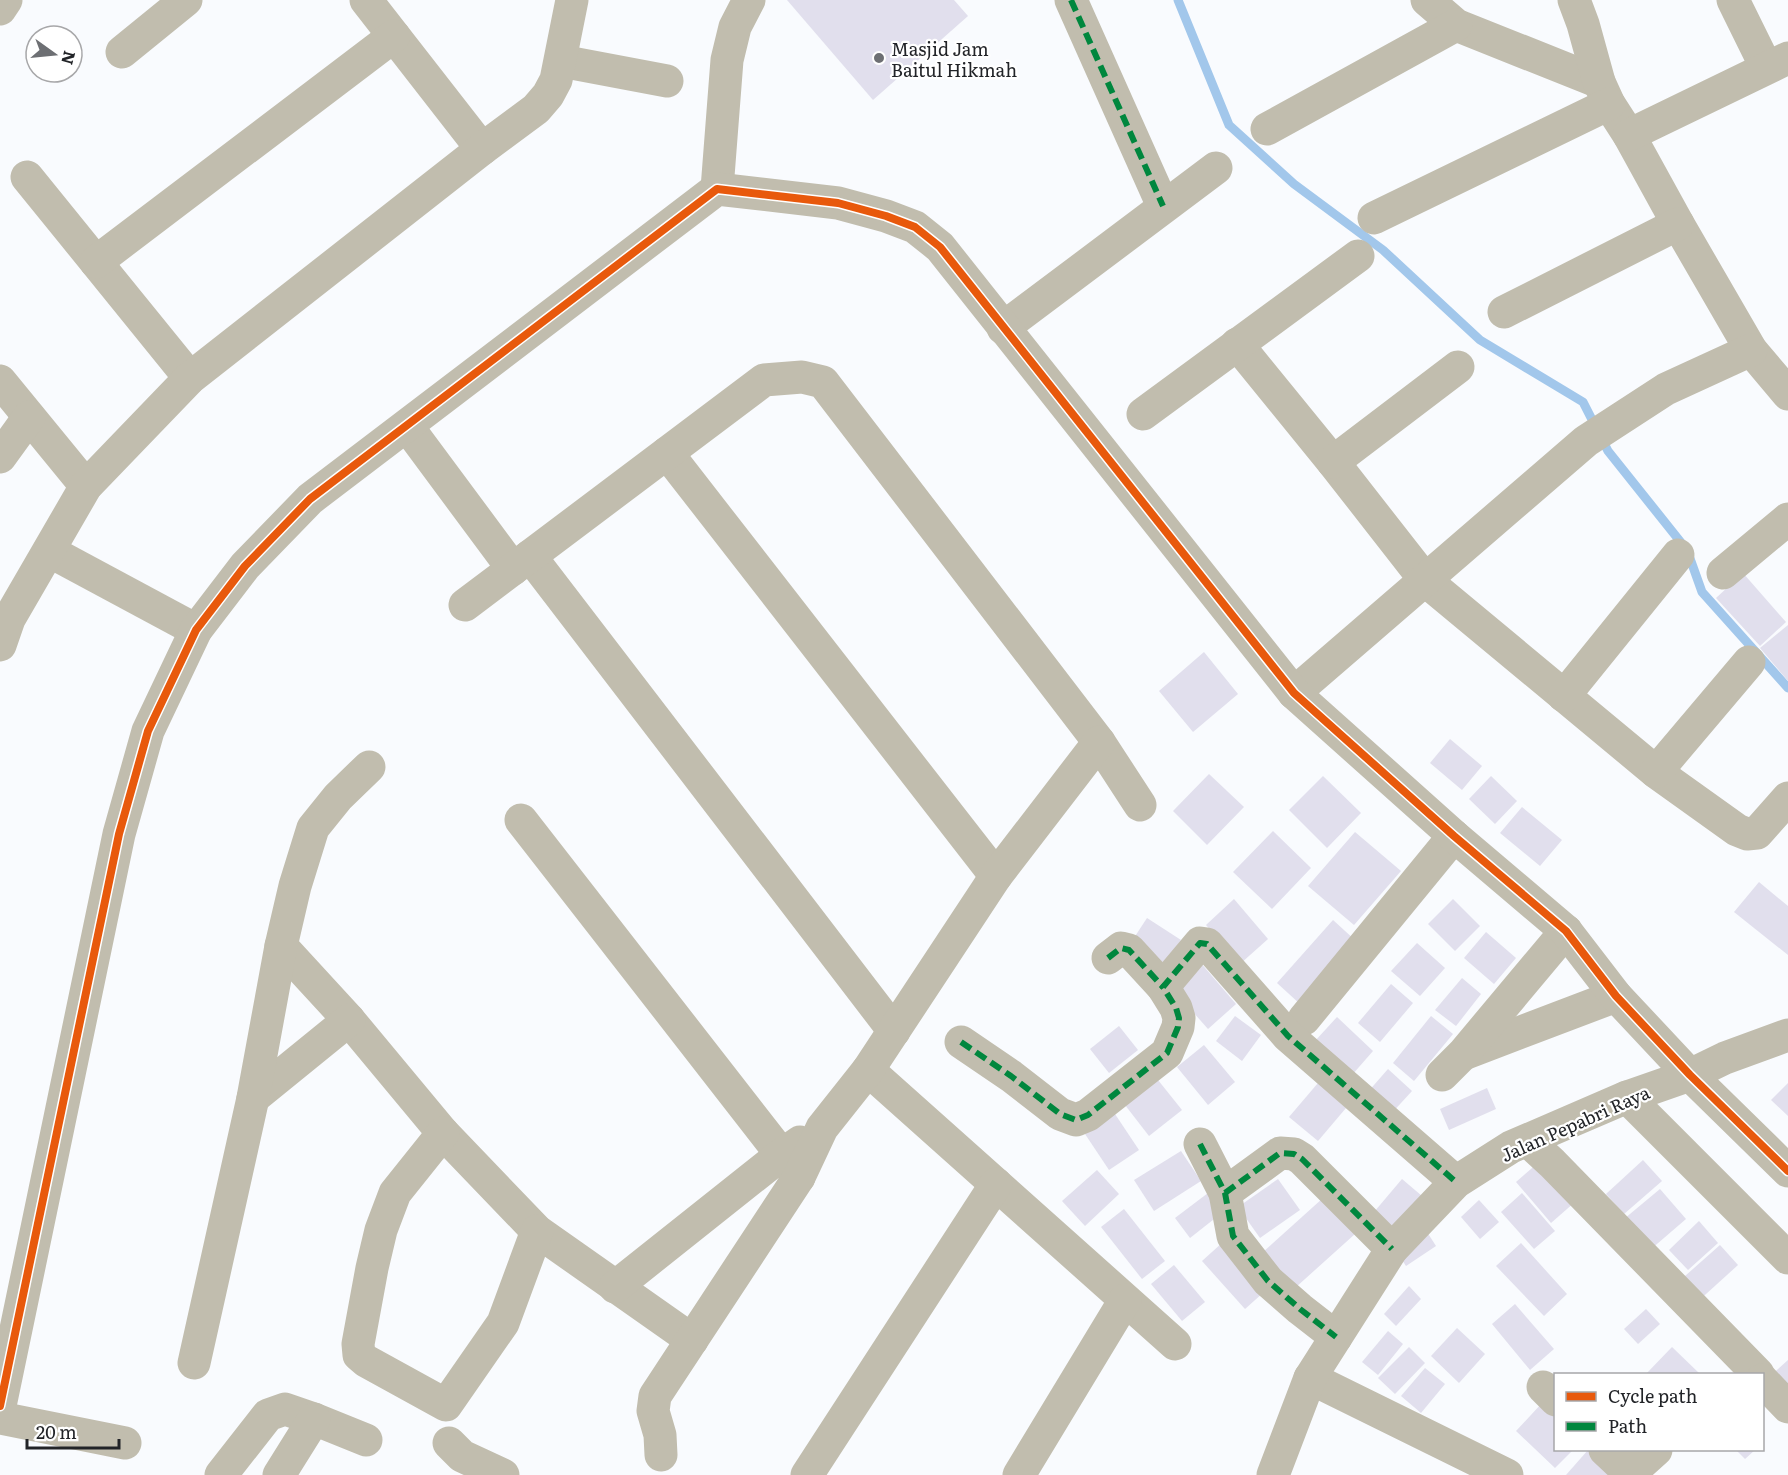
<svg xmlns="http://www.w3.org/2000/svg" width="1788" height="1475" viewBox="0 0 1788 1475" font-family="Literata,serif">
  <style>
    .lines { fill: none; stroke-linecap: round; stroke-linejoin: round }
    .stream { stroke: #a2c7eb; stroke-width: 9 }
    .building { fill: #e1dfed }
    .minor { stroke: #c1bdae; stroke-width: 33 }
    .quiet { stroke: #00873e; stroke-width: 6; stroke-dasharray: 12 6; stroke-linecap: butt }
    .cycleway-casing { stroke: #fff; stroke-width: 11 }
    .cycleway { stroke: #e8590c; stroke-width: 8 }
    .poi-dot { fill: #6d6f73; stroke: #fff; stroke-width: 2 }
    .labels { text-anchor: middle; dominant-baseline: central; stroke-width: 4.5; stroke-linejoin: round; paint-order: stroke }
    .poi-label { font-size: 18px; fill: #222428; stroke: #fff; text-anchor: start }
    .street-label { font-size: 18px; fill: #222428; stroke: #fff }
  </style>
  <rect width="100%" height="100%" fill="#f9fbfe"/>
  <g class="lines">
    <path class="stream" d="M 1178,0 L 1229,125 L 1294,184 L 1383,250 L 1480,340 L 1583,402 L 1608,451 L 1687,550 L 1702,592 L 1788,688"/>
  </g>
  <g class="building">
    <path d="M 787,0 L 954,0 L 968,16 L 873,100 Z"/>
    <path d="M 1743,573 L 1786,622 L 1760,646 L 1716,598 Z"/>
    <path d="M 1788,625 L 1788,681 L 1760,648 Z"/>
    <path d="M 1204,652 L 1238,694 L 1193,732 L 1159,691 Z"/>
    <path d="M 1450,739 L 1482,766 L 1462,790 L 1430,763 Z"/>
    <path d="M 1209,774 L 1244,807 L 1207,845 L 1173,811 Z"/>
    <path d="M 1323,776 L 1361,813 L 1327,848 L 1289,810 Z"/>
    <path d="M 1491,776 L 1517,801 L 1495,824 L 1469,799 Z"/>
    <path d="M 1522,807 L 1562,840 L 1540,866 L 1500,833 Z"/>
    <path d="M 1273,831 L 1311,868 L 1272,909 L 1233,872 Z"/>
    <path d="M 1355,832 L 1401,871 L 1354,925 L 1308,886 Z"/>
    <path d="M 1759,882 L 1788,906 L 1788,955 L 1734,912 Z"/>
    <path d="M 1234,899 L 1268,939 L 1240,964 L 1206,925 Z"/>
    <path d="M 1453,899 L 1480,926 L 1455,951 L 1428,924 Z"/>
    <path d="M 1147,918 L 1181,940 L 1163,966 L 1130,944 Z"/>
    <path d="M 1333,920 L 1356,941 L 1300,1004 L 1277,983 Z"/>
    <path d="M 1486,932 L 1516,958 L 1494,984 L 1464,958 Z"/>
    <path d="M 1417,943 L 1445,968 L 1420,996 L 1391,971 Z"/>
    <path d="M 1200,962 L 1236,1004 L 1208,1029 L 1171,987 Z"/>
    <path d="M 1462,978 L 1481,994 L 1456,1026 L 1435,1010 Z"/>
    <path d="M 1391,984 L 1413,1003 L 1380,1042 L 1358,1023 Z"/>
    <path d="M 1235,1016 L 1261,1035 L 1242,1061 L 1216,1041 Z"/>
    <path d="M 1431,1016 L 1453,1034 L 1414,1081 L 1393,1063 Z"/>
    <path d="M 1337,1017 L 1373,1051 L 1352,1075 L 1315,1041 Z"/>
    <path d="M 1119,1026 L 1138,1050 L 1109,1073 L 1090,1049 Z"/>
    <path d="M 1204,1045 L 1235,1082 L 1208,1105 L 1177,1067 Z"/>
    <path d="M 1388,1069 L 1412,1091 L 1390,1115 L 1367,1093 Z"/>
    <path d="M 1158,1080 L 1182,1110 L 1149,1136 L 1125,1105 Z"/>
    <path d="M 1318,1083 L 1346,1108 L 1318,1141 L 1289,1117 Z"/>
    <path d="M 1788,1083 L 1788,1116 L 1771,1100 Z"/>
    <path d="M 1487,1088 L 1496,1109 L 1449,1130 L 1440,1109 Z"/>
    <path d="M 1115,1114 L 1139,1150 L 1109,1170 L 1085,1134 Z"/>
    <path d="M 1181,1151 L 1201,1181 L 1154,1211 L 1134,1180 Z"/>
    <path d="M 1643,1160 L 1662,1181 L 1624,1214 L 1606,1194 Z"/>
    <path d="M 1539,1162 L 1575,1202 L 1551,1223 L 1516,1182 Z"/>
    <path d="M 1097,1170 L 1119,1194 L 1085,1226 L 1062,1201 Z"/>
    <path d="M 1278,1179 L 1300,1210 L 1260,1238 L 1238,1207 Z"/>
    <path d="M 1402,1179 L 1422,1196 L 1389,1236 L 1369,1218 Z"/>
    <path d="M 1660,1189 L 1686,1219 L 1650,1250 L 1624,1219 Z"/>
    <path d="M 1208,1193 L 1223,1212 L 1190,1238 L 1175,1218 Z"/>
    <path d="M 1522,1193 L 1555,1231 L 1534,1249 L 1501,1212 Z"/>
    <path d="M 1323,1198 L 1355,1234 L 1295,1288 L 1263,1252 Z"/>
    <path d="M 1479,1200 L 1499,1222 L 1480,1239 L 1461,1217 Z"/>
    <path d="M 1124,1209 L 1165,1261 L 1142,1279 L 1101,1227 Z"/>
    <path d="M 1699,1221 L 1718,1243 L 1688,1270 L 1669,1250 Z"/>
    <path d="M 1427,1232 L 1436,1246 L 1406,1266 L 1396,1251 Z"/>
    <path d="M 1222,1243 L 1264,1292 L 1245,1309 L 1202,1261 Z"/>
    <path d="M 1521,1243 L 1567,1294 L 1544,1316 L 1496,1266 Z"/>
    <path d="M 1720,1245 L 1738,1265 L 1695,1304 L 1676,1284 Z"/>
    <path d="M 1174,1265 L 1205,1302 L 1182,1321 L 1151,1284 Z"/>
    <path d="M 1409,1286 L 1421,1299 L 1396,1326 L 1384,1314 Z"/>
    <path d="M 1515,1304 L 1554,1349 L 1530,1370 L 1492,1324 Z"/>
    <path d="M 1646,1309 L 1660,1324 L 1638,1344 L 1624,1329 Z"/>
    <path d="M 1457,1328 L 1485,1354 L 1459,1383 L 1431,1356 Z"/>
    <path d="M 1388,1331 L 1403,1344 L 1378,1375 L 1362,1362 Z"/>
    <path d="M 1409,1347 L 1425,1363 L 1395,1394 L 1378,1378 Z"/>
    <path d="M 1672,1347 L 1700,1374 L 1646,1374 Z"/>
    <path d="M 1788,1360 L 1788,1400 L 1768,1378 Z"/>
    <path d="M 1425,1368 L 1445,1384 L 1421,1413 L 1401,1396 Z"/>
    <path d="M 1542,1403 L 1556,1416 L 1556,1450 L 1573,1450 L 1555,1468 L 1516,1431 Z"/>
    <path d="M 1588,1450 L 1594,1450 L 1622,1475 L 1566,1475 Z"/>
    <path d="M 1736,1450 L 1755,1450 L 1745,1459 Z"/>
  </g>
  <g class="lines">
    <g class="minor">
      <path d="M 366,0 L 482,149"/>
      <path d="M 1071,0 L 1163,206"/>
      <path d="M 1427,0 L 1456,25 L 1599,82"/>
      <path d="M 1574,0 L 1583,24 L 1599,82 L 1609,104 L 1629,135 L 1678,224 L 1751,350 L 1788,394"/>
      <path d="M 1733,0 L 1766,67"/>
      <path d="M 0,9 L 6,0"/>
      <path d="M 122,52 L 186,0"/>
      <path d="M 561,61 L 667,81"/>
      <path d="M 1267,129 L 1456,25"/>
      <path d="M 1629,135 L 1788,58"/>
      <path d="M 27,177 L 190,378"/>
      <path d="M 717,189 L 727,60 L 735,27 L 749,0"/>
      <path d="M 1374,218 L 1609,104"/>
      <path d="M 96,262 L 394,36"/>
      <path d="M 1504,312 L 1678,224"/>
      <path d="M 1003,328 L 1216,168"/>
      <path d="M 1237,344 L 1333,462 L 1426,581 L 1656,772 L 1737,830 L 1747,834 L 1757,833 L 1788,798"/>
      <path d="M 0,381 L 86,486"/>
      <path d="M 1143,414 L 1358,256"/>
      <path d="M 407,426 L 513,569"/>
      <path d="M 667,453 L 996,876"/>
      <path d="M 0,457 L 29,417"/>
      <path d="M 1333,462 L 1458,367"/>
      <path d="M 49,551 L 196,630"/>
      <path d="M 530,556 L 894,1031"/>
      <path d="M 1723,573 L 1788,519"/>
      <path d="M 465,605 L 764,380 L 802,377 L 823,382 L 1099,742 L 1140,805"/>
      <path d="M 0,645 L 9,619 L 86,486 L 190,378 L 482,149 L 536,109 L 548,95 L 556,80 L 572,0"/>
      <path d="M 1294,693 L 1586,441 L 1666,389 L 1751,350"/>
      <path d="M 1564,696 L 1678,555"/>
      <path d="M 1656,772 L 1749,662"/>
      <path d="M 521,820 L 799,1177"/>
      <path d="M 281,946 L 349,1020 L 443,1133 L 537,1231 L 692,1340"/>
      <path d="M 1108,958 L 1121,948 L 1129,950 L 1163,987"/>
      <path d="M 1304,1019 L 1454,836"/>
      <path d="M 961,1042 L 1011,1076 L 1060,1114 L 1076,1120 L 1088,1115 L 1167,1053 L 1178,1027 L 1179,1018 L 1176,1008 L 1163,987 L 1200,943 L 1207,944 L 1288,1036 L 1456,1182"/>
      <path d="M 1466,1053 L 1616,996"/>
      <path d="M 868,1070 L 1175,1344"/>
      <path d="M 1442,1075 L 1463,1054 L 1566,931"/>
      <path d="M 1627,1097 L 1788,1258"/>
      <path d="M 253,1098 L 349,1020"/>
      <path d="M 443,1133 L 395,1193 L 381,1230 L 372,1268 L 358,1344 L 359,1355 L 366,1361 L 446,1405 L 503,1323 L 537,1231"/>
      <path d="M 1528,1141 L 1552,1163 L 1758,1374"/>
      <path d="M 1200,1144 L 1225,1193 L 1233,1236 L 1268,1281 L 1300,1309 L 1336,1337"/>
      <path d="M 1225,1193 L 1280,1153 L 1294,1154 L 1302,1159 L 1392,1249"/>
      <path d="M 615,1287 L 781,1155 L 800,1142"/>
      <path d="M 194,1363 L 253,1098 L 281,946 L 295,886 L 313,828 L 338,797 L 369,767"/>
      <path d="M 1310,1378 L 1507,1475"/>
      <path d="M 1762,1380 L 1788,1407"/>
      <path d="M 1543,1387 L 1556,1400"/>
      <path d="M 0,1406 L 119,834 L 148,731 L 196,630 L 245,566 L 310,499 L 717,189 L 838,203 L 886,216 L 915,227 L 940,247 L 1294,693 L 1454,836 L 1566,931 L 1616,996 L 1690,1075 L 1788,1171"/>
      <path d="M 0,1418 L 125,1443"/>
      <path d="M 449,1443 L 462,1456 L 503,1475"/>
      <path d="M 1605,1450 L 1619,1463 L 1637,1467 L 1656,1450"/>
      <path d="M 661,1455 L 660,1435 L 653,1411 L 655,1396 L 799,1177 L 822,1128 L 868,1070 L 996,876 L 1099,742"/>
      <path d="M 221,1475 L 268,1415 L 285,1409 L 314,1419 L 366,1440"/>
      <path d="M 279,1475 L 314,1419"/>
      <path d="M 807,1475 L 996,1184"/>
      <path d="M 1019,1475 L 1125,1300"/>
      <path d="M 1273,1475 L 1310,1378 L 1392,1249 L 1456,1182 L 1511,1147 L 1627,1097 L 1690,1075 L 1725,1058 L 1788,1035"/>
    </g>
    <g class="quiet">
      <path d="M 1071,0 L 1163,206"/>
      <path d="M 1108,958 L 1121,948 L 1129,950 L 1163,987"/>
      <path d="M 961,1042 L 1011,1076 L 1060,1114 L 1076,1120 L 1088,1115 L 1167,1053 L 1178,1027 L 1179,1018 L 1176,1008 L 1163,987 L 1200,943 L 1207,944 L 1288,1036 L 1456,1182"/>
      <path d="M 1200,1144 L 1225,1193 L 1233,1236 L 1268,1281 L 1300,1309 L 1336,1337"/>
      <path d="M 1225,1193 L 1280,1153 L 1294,1154 L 1302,1159 L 1392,1249"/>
    </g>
    <g class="cycleway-casing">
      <path id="cycleway" d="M 0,1406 L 119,834 L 148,731 L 196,630 L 245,566 L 310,499 L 717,189 L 838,203 L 886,216 L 915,227 L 940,247 L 1294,693 L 1454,836 L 1566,931 L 1616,996 L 1690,1075 L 1788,1171"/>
    </g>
    <use href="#cycleway" class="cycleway"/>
  </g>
  <circle class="poi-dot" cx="879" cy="58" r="6"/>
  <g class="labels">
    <g class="poi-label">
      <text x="891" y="48">Masjid Jam<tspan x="891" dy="21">Baitul Hikmah</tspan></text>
    </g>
    <g class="street-label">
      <text transform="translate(1575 1123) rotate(-24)">Jalan Pepabri Raya</text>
    </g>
  </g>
  <rect x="1554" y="1373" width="210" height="78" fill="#ffffff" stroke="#a7a7a9" stroke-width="1.5"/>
  <rect x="1566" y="1392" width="30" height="9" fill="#e8590c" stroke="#a7a7a9" stroke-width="1.5"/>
  <text x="1608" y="1403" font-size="18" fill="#222428">Cycle path</text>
  <rect x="1566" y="1422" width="30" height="9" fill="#00873e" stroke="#a7a7a9" stroke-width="1.5"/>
  <text x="1608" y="1433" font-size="18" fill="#222428">Path</text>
  <g transform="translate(54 54) rotate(105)"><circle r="28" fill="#ffffff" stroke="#a7a7a9" stroke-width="1.5"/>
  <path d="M0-4.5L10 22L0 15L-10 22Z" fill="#6d6f73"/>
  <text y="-9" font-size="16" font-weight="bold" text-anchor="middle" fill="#222428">N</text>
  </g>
  <path d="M27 1439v9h92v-9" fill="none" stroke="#222428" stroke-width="3"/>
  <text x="36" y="1439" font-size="18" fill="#222428" stroke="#ffffff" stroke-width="4.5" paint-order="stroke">20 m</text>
</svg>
